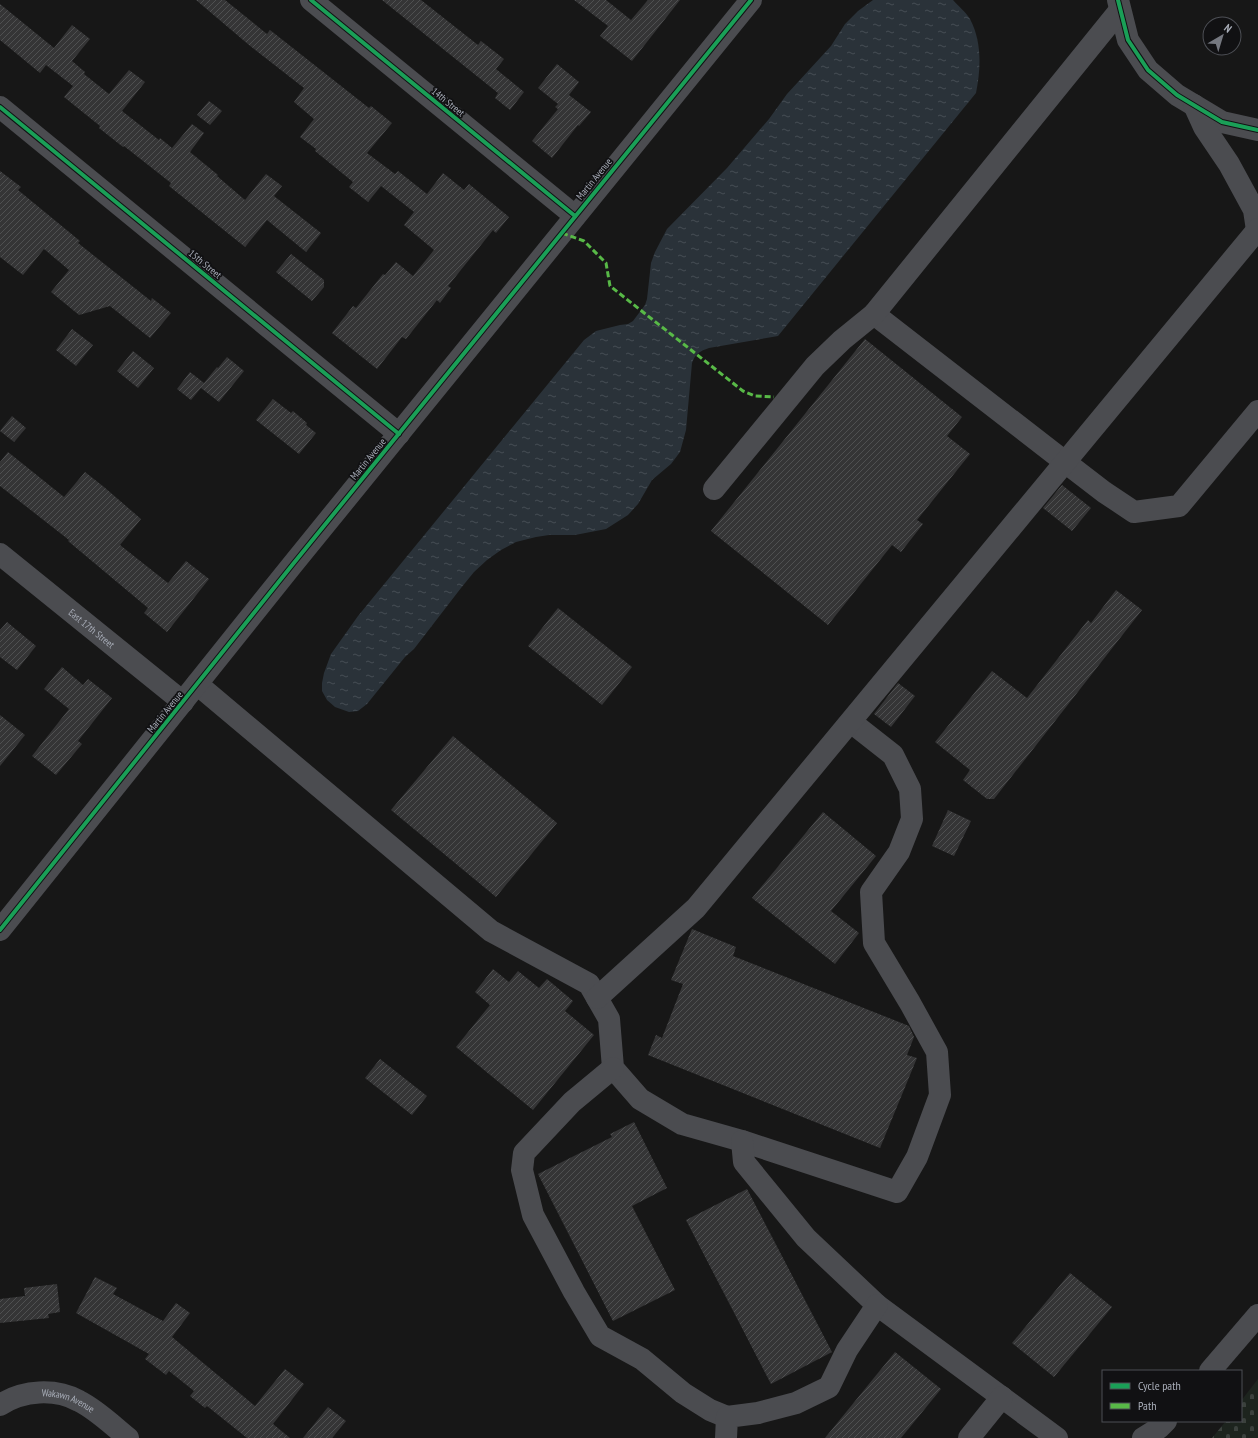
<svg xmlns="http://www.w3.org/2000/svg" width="1258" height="1438" viewBox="0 0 1258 1438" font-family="'PT Sans Narrow',sans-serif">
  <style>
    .cemetery { fill: url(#cemetery-stones) }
    .water { fill: url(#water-ripples) }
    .building { fill: url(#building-hatch) }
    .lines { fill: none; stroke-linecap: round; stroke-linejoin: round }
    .minor { stroke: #4b4c50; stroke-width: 22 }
    .quiet { stroke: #58b947; stroke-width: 3; stroke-dasharray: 6 3; stroke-linecap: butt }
    .cycleway-casing { stroke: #111113; stroke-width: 6 }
    .cycleway { stroke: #1a9f57; stroke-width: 4 }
    .labels { text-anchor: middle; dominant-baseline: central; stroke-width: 3.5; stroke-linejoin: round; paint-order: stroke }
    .street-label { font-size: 10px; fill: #a8adb8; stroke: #111113 }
  </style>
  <defs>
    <pattern id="cemetery-stones" width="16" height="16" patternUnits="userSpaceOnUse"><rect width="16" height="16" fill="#1d241e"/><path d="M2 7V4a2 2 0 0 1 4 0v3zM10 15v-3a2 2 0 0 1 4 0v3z" fill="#3b413d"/></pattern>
    <pattern id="water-ripples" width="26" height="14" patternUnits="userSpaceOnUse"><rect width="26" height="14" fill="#2a3239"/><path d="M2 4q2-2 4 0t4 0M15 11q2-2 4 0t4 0" fill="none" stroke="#464d54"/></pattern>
    <pattern id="building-hatch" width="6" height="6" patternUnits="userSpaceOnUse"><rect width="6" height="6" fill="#353536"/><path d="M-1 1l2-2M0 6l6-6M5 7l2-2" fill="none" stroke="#4f5051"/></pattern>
  </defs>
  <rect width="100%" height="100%" fill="#171717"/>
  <path class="cemetery" d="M 1258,1379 L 1258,1438 L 1212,1438 L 1226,1421 L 1241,1421 L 1241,1401 Z"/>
  <path class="water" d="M 873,0 L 953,0 C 958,6 966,12 970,19 C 982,42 981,68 976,93 L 778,336 L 709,348 C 700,351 695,354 692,363 L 686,430 L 680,452 L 671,464 L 652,480 L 638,504 L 628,515 L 606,529 L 575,535 L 549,535 L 536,537 L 516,542 L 501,550 L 487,560 L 474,572 L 461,588 L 414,649 L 405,657 L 367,704 L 358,711 L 349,712 L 335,707 L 327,700 L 322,691 L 322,683 L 324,673 L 331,654 L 358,616 L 584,340 L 596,331 L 620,325 L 628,324 L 633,321 L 645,305 L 647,299 L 651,263 L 655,252 L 667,229 L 727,168 L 769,119 L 787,94 L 831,46 L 845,24 L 858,11 Z"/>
  <g class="building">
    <path d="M 196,0 L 225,0 L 267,34 L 270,30 L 369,108 L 371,106 L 392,123 L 367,153 L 395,174 L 398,171 L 427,194 L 443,173 L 464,190 L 469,184 L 509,217 L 496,233 L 493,230 L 448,286 L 451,288 L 440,303 L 437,300 L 406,339 L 402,337 L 377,369 L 332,333 L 353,306 L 356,308 L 383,274 L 385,275 L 396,262 L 413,276 L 434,250 L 404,225 L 414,212 L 381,186 L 368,202 L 349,187 L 353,182 L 315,151 L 316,149 L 300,137 L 314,119 L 294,102 L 304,88 L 249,45 Z"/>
    <path d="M 382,0 L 421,0 L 478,45 L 481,41 L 504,59 L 496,69 L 524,92 L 510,110 L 495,98 L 498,93 Z"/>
    <path d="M 574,0 L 606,0 L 631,20 L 648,0 L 680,0 L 632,61 L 600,36 L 608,26 Z"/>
    <path d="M 0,4 L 54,48 L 72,25 L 90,39 L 72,61 L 85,72 L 84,74 L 109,94 L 129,70 L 145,82 L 122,111 L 159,140 L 160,138 L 172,148 L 192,124 L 204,133 L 190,152 L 218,175 L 217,176 L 245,200 L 266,174 L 282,186 L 274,196 L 321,233 L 306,252 L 267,220 L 245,247 L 169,186 L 171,183 L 124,146 L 123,147 L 99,128 L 100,126 L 64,97 L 73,86 L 46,65 L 40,73 L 0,40 Z"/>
    <path d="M 557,64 L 579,82 L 569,95 L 591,112 L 579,126 L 578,125 L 552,158 L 532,141 L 558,109 L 555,107 L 558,104 L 538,88 Z"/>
    <path d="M 209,101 L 222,111 L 210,125 L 197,115 Z"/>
    <path d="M 0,171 L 21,187 L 18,190 L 80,241 L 78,243 L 151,301 L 152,298 L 171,313 L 150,338 L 110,306 L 79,315 L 51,292 L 69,270 L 44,249 L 23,275 L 0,257 Z"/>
    <path d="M 291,254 L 324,280 L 324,287 L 312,301 L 276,272 Z"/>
    <path d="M 72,329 L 93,345 L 76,366 L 56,350 Z"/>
    <path d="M 865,339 L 962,417 L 947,436 L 970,454 L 917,520 L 923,524 L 901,552 L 892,545 L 828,625 L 711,531 Z"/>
    <path d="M 133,351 L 154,368 L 138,388 L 117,371 Z"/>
    <path d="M 227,357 L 244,371 L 219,402 L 201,388 L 191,400 L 177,389 L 190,372 L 204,383 L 217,367 L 218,368 Z"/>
    <path d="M 273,399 L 291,413 L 293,411 L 307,423 L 306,425 L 316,433 L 299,454 L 256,420 Z"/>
    <path d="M 12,416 L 26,428 L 14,442 L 0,431 Z"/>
    <path d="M 8,452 L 64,497 L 85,472 L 104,487 L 141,519 L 120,545 L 168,583 L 186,561 L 209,579 L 167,632 L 144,613 L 148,608 L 68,541 L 69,540 L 0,486 L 0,462 Z"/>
    <path d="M 1062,485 L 1091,508 L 1072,531 L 1043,508 Z"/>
    <path d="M 1116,590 L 1142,610 L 994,799 L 987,799 L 963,780 L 970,770 L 935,742 L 992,671 L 1027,698 L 1088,620 L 1091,623 Z"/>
    <path d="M 558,608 L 632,667 L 602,705 L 528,646 Z"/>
    <path d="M 7,622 L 36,646 L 17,670 L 0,657 L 0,630 Z"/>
    <path d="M 62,667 L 83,685 L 88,679 L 112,698 L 78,741 L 82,744 L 56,775 L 32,756 L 69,709 L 44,689 Z"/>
    <path d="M 898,683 L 915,696 L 891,727 L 874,714 Z"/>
    <path d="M 0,715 L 25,735 L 0,766 Z"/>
    <path d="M 453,736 L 557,823 L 496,897 L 391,810 Z"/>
    <path d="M 948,810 L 971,821 L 954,856 L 932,846 Z"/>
    <path d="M 823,812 L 876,856 L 831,911 L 859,933 L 835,964 L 752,898 Z"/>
    <path d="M 692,929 L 736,947 L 733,956 L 909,1026 L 914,1037 L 907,1055 L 917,1058 L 880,1148 L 648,1055 L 656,1035 L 662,1038 L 683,984 L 671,980 Z"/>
    <path d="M 493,969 L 509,982 L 518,971 L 539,988 L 547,979 L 573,1001 L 565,1011 L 594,1035 L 533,1110 L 456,1047 L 490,1005 L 475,992 Z"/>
    <path d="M 380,1059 L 427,1096 L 412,1115 L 365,1078 Z"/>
    <path d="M 634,1122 L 667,1188 L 632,1206 L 675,1290 L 613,1321 L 538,1174 L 612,1137 L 610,1134 Z"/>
    <path d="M 747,1189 L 832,1352 L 771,1384 L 686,1220 Z"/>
    <path d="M 1070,1273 L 1112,1307 L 1054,1377 L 1012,1343 Z"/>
    <path d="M 95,1277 L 117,1288 L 113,1294 L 163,1321 L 176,1303 L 190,1313 L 172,1337 L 255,1406 L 285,1369 L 304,1384 L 273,1424 L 290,1438 L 247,1438 L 207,1406 L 205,1408 L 190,1396 L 194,1391 L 169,1371 L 166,1375 L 145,1359 L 149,1354 L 76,1313 Z"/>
    <path d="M 57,1284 L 60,1312 L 48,1314 L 49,1318 L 0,1323 L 0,1299 L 25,1296 L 24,1288 Z"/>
    <path d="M 895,1352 L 941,1389 L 901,1438 L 825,1438 Z"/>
    <path d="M 328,1407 L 346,1421 L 332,1438 L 303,1438 Z"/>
  </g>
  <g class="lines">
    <g class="minor">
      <path d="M 311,0 L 575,216"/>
      <path d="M 1118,0 L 1128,40 L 1148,70 L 1177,95 L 1222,122 L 1258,130"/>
      <path d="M 1194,105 L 1204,127 L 1229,164 L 1254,210 L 1257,230"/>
      <path d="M 0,107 L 399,434"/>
      <path d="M 874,314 L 1065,462 L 1104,492 L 1134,512 L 1179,506 L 1258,411"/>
      <path d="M 714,489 L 815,366 L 842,340 L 874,314 L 1120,10"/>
      <path id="s1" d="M 0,554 L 183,702"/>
      <path d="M 197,684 L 491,931 L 589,984 L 609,1019 L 613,1068 L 640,1099 L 682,1124 L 742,1141 L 897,1192 L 917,1157 L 940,1095 L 937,1052 L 910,1003 L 874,943 L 871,892 L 899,852 L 912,819 L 910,789 L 893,755 L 851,722"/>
      <path d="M 0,930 L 293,564 L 751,0"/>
      <path d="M 597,998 L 696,908 L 1258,229"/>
      <path d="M 613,1068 L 572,1102 L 524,1153 L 522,1170 L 533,1215 L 574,1292 L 600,1336 L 642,1359 L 683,1393 L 710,1410 L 727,1417"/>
      <path d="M 742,1141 L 744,1162 L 806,1238 L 877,1305 L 1057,1438"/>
      <path d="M 1210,1371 L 1258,1315"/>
      <path id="s2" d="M 0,1405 C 23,1390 55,1388 79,1401 C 97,1410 112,1425 128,1438"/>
      <path d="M 726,1438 L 727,1417 L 758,1413 L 796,1403 L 829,1387 L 847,1350 L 877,1305"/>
      <path d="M 969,1438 L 1002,1397"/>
      <path d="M 1143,1438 L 1159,1428 L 1166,1421"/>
    </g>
    <path class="quiet" d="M 562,233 L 584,241 L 606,263 L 610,286 L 743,391 L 755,396 L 774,397"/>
    <g class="cycleway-casing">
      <g id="cycleway">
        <path d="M 311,0 L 575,216"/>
        <path d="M 1118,0 L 1128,40 L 1148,70 L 1177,95 L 1222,122 L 1258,130"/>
        <path d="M 0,107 L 399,434"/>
        <path d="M 0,930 L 293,564 L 751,0"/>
      </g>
    </g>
    <use href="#cycleway" class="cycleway"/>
  </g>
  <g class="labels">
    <g class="street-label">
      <text transform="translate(448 102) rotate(39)">14th Street</text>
      <text transform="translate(594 179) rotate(-51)">Martin Avenue</text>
      <text transform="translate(205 264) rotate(39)">15th Street</text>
      <text transform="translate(368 459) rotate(-51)">Martin Avenue</text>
      <text stroke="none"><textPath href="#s1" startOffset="118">East 17th Street</textPath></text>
      <text transform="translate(165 712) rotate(-51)">Martin Avenue</text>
      <text stroke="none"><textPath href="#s2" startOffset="72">Wakawn Avenue</textPath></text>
    </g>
  </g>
  <rect x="1102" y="1370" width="140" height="52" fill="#111113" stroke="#4d4f55"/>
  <rect x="1110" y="1383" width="20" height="6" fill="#1a9f57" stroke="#4d4f55"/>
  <text x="1138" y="1390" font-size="12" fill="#a8adb8">Cycle path</text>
  <rect x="1110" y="1403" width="20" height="6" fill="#58b947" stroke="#4d4f55"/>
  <text x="1138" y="1410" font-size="12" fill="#a8adb8">Path</text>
  <g transform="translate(1222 36) rotate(38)"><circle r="19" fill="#111113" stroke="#4d4f55"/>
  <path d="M0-3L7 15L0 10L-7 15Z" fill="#757880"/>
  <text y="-6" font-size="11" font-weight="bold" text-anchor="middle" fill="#a8adb8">N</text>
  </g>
</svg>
